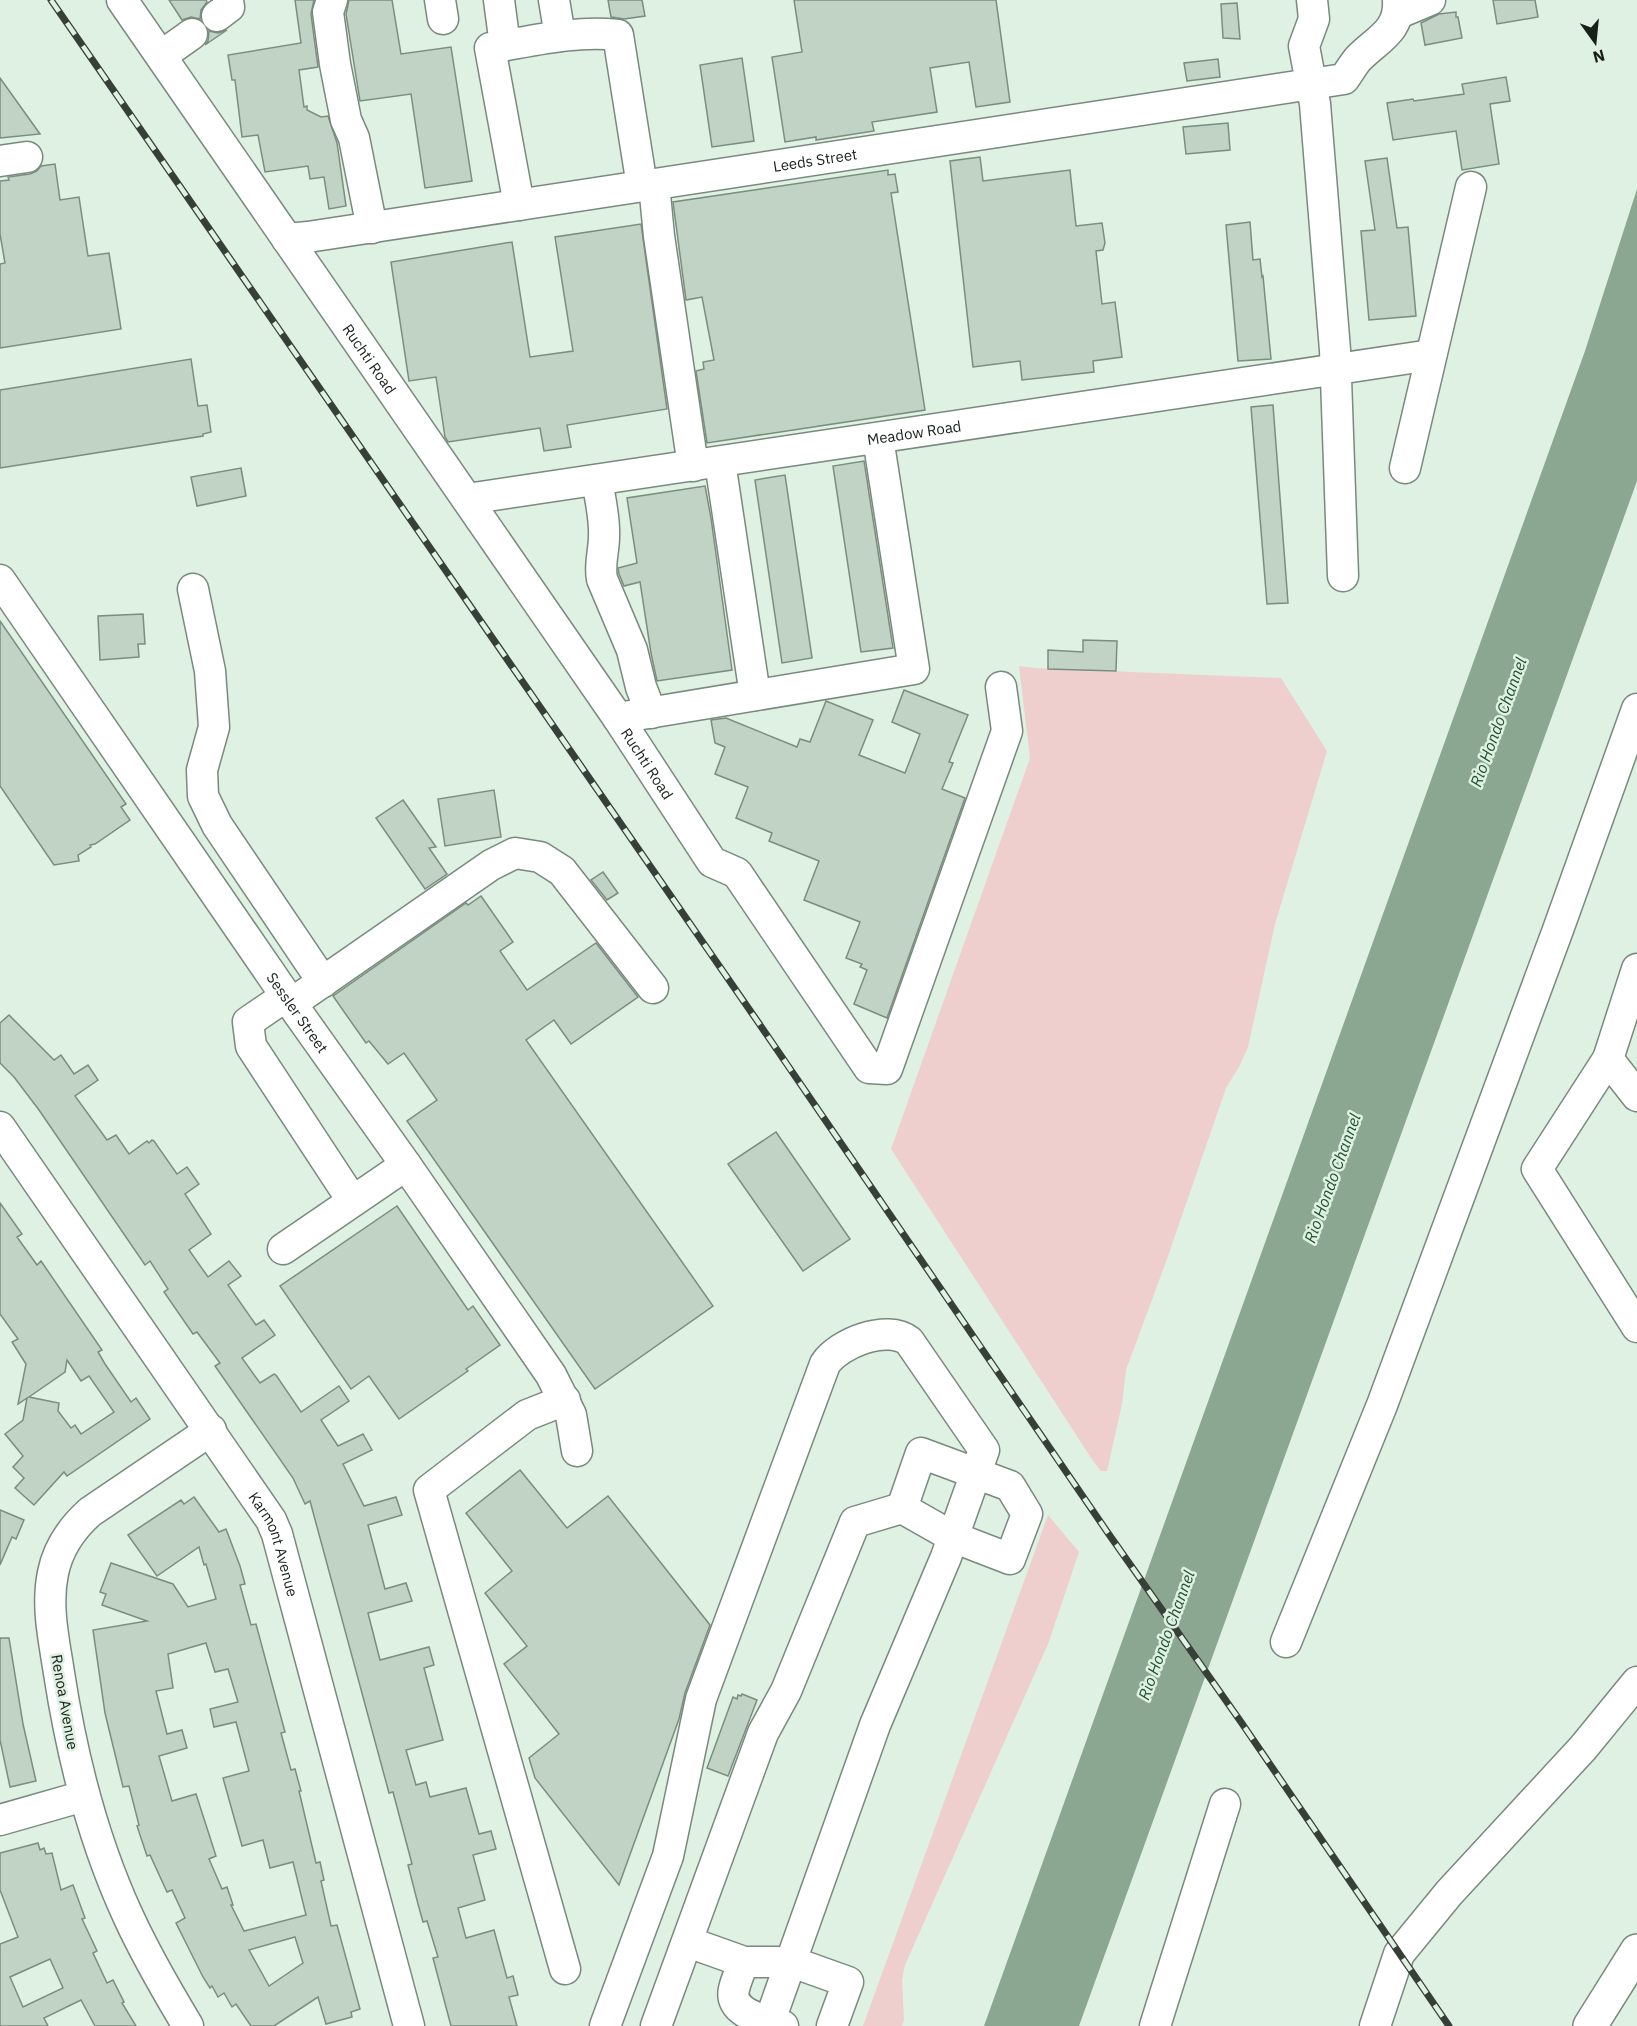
<svg xmlns="http://www.w3.org/2000/svg" width="1637" height="2026" viewBox="0 0 1637 2026" font-family="'IBM Plex Sans',sans-serif">
  <style>
    .green { fill: #efcfcd }
    .water { fill: #8ba691 }
    .building { fill: #c0d3c4; stroke: #7b8d7f; stroke-width: 1.5; fill-rule: evenodd }
    .lines { fill: none; stroke-linecap: round; stroke-linejoin: round }
    .minor-casing { stroke: #788a7d; stroke-width: 33 }
    .highway-casing { stroke: #788a7d; stroke-width: 36 }
    .minor { stroke: #fff; stroke-width: 30 }
    .highway { stroke: #fff; stroke-width: 33 }
    .rail-casing { stroke: #374038; stroke-width: 7 }
    .rail { stroke: #def1e2; stroke-width: 4.5; stroke-dasharray: 14; stroke-linecap: butt }
    .labels { text-anchor: middle; dominant-baseline: central; stroke-width: 5; stroke-linejoin: round; paint-order: stroke }
    .street-label { font-size: 15px; fill: #19201a; stroke: #def1e2 }
    .water-label { font-size: 16px; font-style: italic; fill: #235132; stroke: #def1e2 }
  </style>
  <rect width="100%" height="100%" fill="#def1e2"/>
  <g class="green">
    <path d="M 1019,666 L 1034,668 L 1281,678 L 1327,751 L 1275,924 L 1248,1047 L 1239,1067 L 1226,1088 L 1167,1259 L 1126,1370 L 1122,1404 L 1107,1471 L 1101,1471 L 1093,1461 L 891,1149 L 1030,758 Z"/>
    <path d="M 1048,1515 L 1079,1552 L 1048,1644 L 905,1965 L 902,1980 L 904,2020 L 902,2026 L 863,2026 Z"/>
  </g>
  <path class="water" d="M 1637,189 L 1637,481 L 1079,2026 L 984,2026 L 1585,351 Z"/>
  <g class="building">
    <path d="M 169,0 L 206,0 L 207,2 L 201,10 L 200,19 L 191,17 L 182,20 Z"/>
    <path d="M 295,0 L 314,0 L 311,14 L 318,67 L 299,70 L 304,107 L 307,106 L 307,110 L 321,117 L 328,116 L 337,143 L 346,206 L 329,209 L 324,177 L 310,179 L 308,166 L 265,172 L 258,135 L 242,137 L 235,80 L 232,80 L 228,55 L 301,43 Z"/>
    <path d="M 349,0 L 392,0 L 401,54 L 451,47 L 472,181 L 425,188 L 411,94 L 360,101 L 346,14 Z"/>
    <path d="M 608,0 L 642,0 L 645,16 L 624,19 L 611,17 Z"/>
    <path d="M 794,0 L 996,0 L 1010,102 L 976,107 L 969,62 L 930,68 L 937,112 L 872,122 L 874,131 L 816,140 L 816,137 L 785,142 L 772,57 L 802,52 Z"/>
    <path d="M 1493,0 L 1535,0 L 1538,17 L 1497,24 Z"/>
    <path d="M 1237,3 L 1240,39 L 1223,38 L 1221,4 Z"/>
    <path d="M 1456,12 L 1456,17 L 1458,17 L 1462,38 L 1425,45 L 1421,23 L 1439,14 Z"/>
    <path d="M 227,30 L 205,45 L 208,41 L 209,31 L 218,33 Z"/>
    <path d="M 742,58 L 754,141 L 712,147 L 700,65 Z"/>
    <path d="M 1218,59 L 1220,77 L 1187,81 L 1184,63 Z"/>
    <path d="M 1506,77 L 1510,101 L 1490,104 L 1499,164 L 1462,170 L 1456,131 L 1393,140 L 1387,103 L 1413,99 L 1414,101 L 1464,94 L 1462,84 Z"/>
    <path d="M 0,78 L 40,134 L 0,138 Z"/>
    <path d="M 1228,123 L 1230,150 L 1186,154 L 1183,127 Z"/>
    <path d="M 980,157 L 983,181 L 1070,170 L 1076,226 L 1102,223 L 1105,243 L 1103,250 L 1096,251 L 1102,304 L 1115,302 L 1122,357 L 1093,361 L 1094,372 L 1022,380 L 1020,361 L 973,367 L 950,161 Z"/>
    <path d="M 1387,158 L 1397,228 L 1408,227 L 1416,316 L 1369,320 L 1361,231 L 1375,230 L 1365,161 Z"/>
    <path d="M 55,164 L 60,200 L 79,197 L 88,256 L 109,253 L 121,329 L 0,348 L 0,264 L 5,263 L 0,234 L 0,181 L 9,180 L 8,177 L 30,174 L 37,171 L 41,166 Z"/>
    <path d="M 888,170 L 888,175 L 895,174 L 898,192 L 891,193 L 925,410 L 707,443 L 696,371 L 704,369 L 703,362 L 714,360 L 702,297 L 686,300 L 673,202 Z"/>
    <path d="M 1250,222 L 1253,260 L 1260,259 L 1262,277 L 1263,276 L 1271,359 L 1238,361 L 1226,225 Z"/>
    <path d="M 641,224 L 667,409 L 567,425 L 571,447 L 544,451 L 540,428 L 448,442 L 445,437 L 436,377 L 409,381 L 391,262 L 512,242 L 530,357 L 573,351 L 555,237 Z"/>
    <path d="M 191,359 L 198,406 L 207,405 L 211,432 L 203,434 L 203,436 L 0,468 L 0,390 Z"/>
    <path d="M 1273,405 L 1288,603 L 1267,604 L 1251,407 Z"/>
    <path d="M 864,461 L 893,648 L 861,652 L 833,466 Z"/>
    <path d="M 241,468 L 246,496 L 197,506 L 191,477 Z"/>
    <path d="M 785,475 L 812,658 L 782,663 L 755,480 Z"/>
    <path d="M 705,486 L 711,518 L 732,670 L 657,681 L 651,653 L 640,582 L 624,586 L 619,574 L 618,568 L 637,563 L 627,498 Z"/>
    <path d="M 143,614 L 145,644 L 138,644 L 139,657 L 100,660 L 98,616 Z"/>
    <path d="M 0,621 L 126,804 L 121,807 L 130,820 L 95,844 L 90,845 L 91,847 L 78,855 L 79,861 L 54,865 L 0,786 Z"/>
    <path d="M 1083,640 L 1117,641 L 1116,671 L 1048,669 L 1048,650 L 1083,652 Z"/>
    <path d="M 904,690 L 968,715 L 949,762 L 953,763 L 942,789 L 965,798 L 887,1018 L 854,1004 L 867,970 L 860,967 L 862,964 L 846,958 L 860,922 L 804,900 L 819,861 L 769,841 L 772,833 L 736,818 L 748,787 L 715,774 L 725,747 L 715,743 L 711,720 L 726,718 L 797,747 L 800,739 L 810,742 L 826,701 L 873,720 L 859,755 L 905,773 L 920,734 L 892,722 Z"/>
    <path d="M 494,790 L 501,837 L 445,846 L 438,799 Z"/>
    <path d="M 403,800 L 436,847 L 429,848 L 447,874 L 425,889 L 376,818 Z"/>
    <path d="M 603,872 L 618,893 L 607,900 L 591,880 Z"/>
    <path d="M 481,896 L 513,942 L 500,951 L 527,990 L 596,943 L 638,997 L 571,1044 L 554,1020 L 526,1040 L 713,1306 L 595,1389 L 407,1121 L 437,1100 L 404,1053 L 388,1064 L 369,1041 L 366,1043 L 333,996 L 466,903 L 468,905 Z"/>
    <path d="M 9,1015 L 54,1060 L 61,1055 L 74,1074 L 88,1065 L 98,1080 L 75,1096 L 107,1140 L 116,1135 L 129,1154 L 147,1141 L 149,1143 L 152,1140 L 154,1141 L 177,1174 L 187,1167 L 199,1184 L 185,1194 L 211,1234 L 189,1250 L 208,1277 L 229,1261 L 241,1276 L 228,1285 L 256,1325 L 264,1320 L 275,1335 L 242,1358 L 260,1383 L 274,1374 L 276,1375 L 301,1412 L 339,1386 L 349,1401 L 321,1420 L 338,1446 L 363,1434 L 372,1450 L 343,1464 L 364,1506 L 396,1497 L 402,1515 L 368,1525 L 385,1589 L 406,1583 L 412,1601 L 368,1613 L 380,1660 L 429,1647 L 434,1665 L 424,1668 L 443,1740 L 406,1750 L 416,1785 L 426,1782 L 430,1797 L 466,1788 L 479,1834 L 491,1831 L 496,1849 L 473,1855 L 485,1900 L 458,1908 L 466,1938 L 494,1930 L 507,1978 L 513,1976 L 518,1995 L 509,1997 L 517,2026 L 451,2026 L 433,1958 L 438,1957 L 427,1921 L 423,1922 L 418,1904 L 408,1865 L 412,1864 L 393,1792 L 389,1793 L 310,1501 L 305,1504 L 293,1478 L 215,1366 L 220,1363 L 197,1332 L 193,1334 L 164,1292 L 168,1289 L 150,1261 L 145,1265 L 39,1110 L 14,1077 L 0,1063 L 0,1023 Z"/>
    <path d="M 776,1132 L 850,1239 L 803,1271 L 728,1164 Z"/>
    <path d="M 0,1203 L 22,1234 L 17,1237 L 37,1265 L 41,1261 L 102,1350 L 98,1352 L 105,1364 L 131,1402 L 136,1398 L 150,1419 L 67,1476 L 64,1472 L 34,1505 L 15,1488 L 24,1478 L 13,1467 L 23,1456 L 5,1434 L 23,1420 L 27,1398 L 18,1404 L 26,1364 L 12,1342 L 18,1339 L 0,1314 ZM 67,1360 L 81,1381 L 89,1376 L 114,1412 L 81,1434 L 75,1425 L 71,1428 L 58,1411 L 59,1403 L 29,1397 L 65,1372 Z"/>
    <path d="M 397,1206 L 468,1310 L 473,1306 L 500,1345 L 466,1369 L 468,1371 L 399,1419 L 369,1376 L 351,1389 L 280,1286 Z"/>
    <path d="M 520,1470 L 567,1528 L 608,1496 L 710,1625 L 685,1693 L 679,1719 L 619,1885 L 535,1778 L 529,1758 L 559,1734 L 504,1664 L 527,1646 L 485,1593 L 512,1571 L 466,1513 Z"/>
    <path d="M 194,1497 L 219,1532 L 226,1529 L 240,1566 L 245,1584 L 240,1585 L 251,1625 L 256,1624 L 285,1732 L 281,1733 L 291,1770 L 295,1769 L 301,1791 L 299,1791 L 316,1863 L 320,1862 L 324,1880 L 321,1881 L 331,1926 L 337,1925 L 360,2009 L 351,2012 L 352,2017 L 326,2024 L 318,1997 L 274,2026 L 251,2026 L 236,2004 L 232,2007 L 224,1993 L 218,1997 L 212,1986 L 210,1988 L 203,1977 L 176,1923 L 185,1918 L 172,1890 L 167,1892 L 150,1855 L 147,1856 L 137,1826 L 139,1825 L 129,1786 L 123,1787 L 105,1713 L 93,1630 L 147,1621 L 102,1605 L 106,1594 L 100,1592 L 111,1563 L 173,1584 L 188,1607 L 216,1599 L 206,1564 L 204,1565 L 199,1547 L 157,1576 L 128,1535 L 181,1500 L 184,1504 ZM 206,1643 L 215,1672 L 228,1669 L 238,1702 L 210,1709 L 214,1727 L 236,1722 L 249,1771 L 223,1778 L 242,1846 L 263,1840 L 270,1868 L 293,1862 L 306,1915 L 244,1931 L 231,1905 L 233,1905 L 227,1887 L 222,1889 L 209,1859 L 216,1856 L 196,1794 L 172,1801 L 159,1756 L 187,1748 L 182,1730 L 167,1734 L 156,1691 L 173,1688 L 168,1654 ZM 295,1937 L 303,1963 L 269,1986 L 249,1950 Z"/>
    <path d="M 0,1510 L 24,1520 L 16,1539 L 12,1537 L 0,1565 Z"/>
    <path d="M 0,1638 L 9,1638 L 23,1724 L 36,1781 L 10,1787 L 0,1740 Z"/>
    <path d="M 742,1694 L 757,1700 L 728,1776 L 707,1768 L 733,1697 L 737,1699 L 738,1695 L 741,1696 Z"/>
    <path d="M 38,1843 L 40,1850 L 44,1848 L 46,1854 L 52,1853 L 61,1890 L 73,1885 L 85,1918 L 82,1919 L 97,1951 L 93,1953 L 107,1983 L 113,1980 L 124,2002 L 122,2003 L 136,2026 L 95,2026 L 81,2000 L 44,2018 L 48,2026 L 0,2026 L 0,1944 L 18,1937 L 0,1890 L 0,1853 ZM 50,1959 L 63,1988 L 23,2007 L 10,1977 Z"/>
  </g>
  <g class="lines">
    <g class="minor-casing">
      <g id="minor">
        <path id="s1" d="M 122,0 L 618,718"/>
        <path d="M 332,0 L 328,12 L 335,64 L 346,120 L 354,138 L 372,228"/>
        <path d="M 440,0 L 443,19"/>
        <path d="M 499,0 L 505,45"/>
        <path d="M 554,0 L 560,36"/>
        <path d="M 1312,0 L 1314,19 L 1304,46 L 1315,104 L 1335,350 L 1343,576"/>
        <path d="M 1399,13 L 1430,0"/>
        <path d="M 217,16 L 229,7 L 228,0"/>
        <path d="M 161,56 L 192,34"/>
        <path d="M 0,161 L 27,157"/>
        <path d="M 654,184 L 659,236 L 693,466"/>
        <path d="M 519,205 L 490,48 C 533,41 575,30 618,35 L 642,186"/>
        <path id="s2" d="M 287,239 L 308,237 L 1344,79 C 1349,72 1353,65 1358,59 C 1377,39 1400,32 1398,0"/>
        <path id="s3" d="M 878,438 L 914,669 L 618,718 L 712,862 L 737,873 L 869,1068 L 887,1069 L 1007,731 L 1001,687"/>
        <path d="M 720,462 L 755,695"/>
        <path d="M 1405,468 L 1471,187"/>
        <path d="M 597,480 C 600,499 605,517 604,537 C 604,551 599,564 602,579 L 632,650 L 641,687 L 651,713"/>
        <path id="s4" d="M 467,499 L 1431,355"/>
        <path id="s5" d="M 0,580 L 286,996 L 406,1165 L 551,1375 L 571,1415 L 577,1451"/>
        <path d="M 193,589 L 210,671 L 214,727 L 202,770 L 203,796 L 217,825 L 323,982"/>
        <path d="M 286,996 L 248,1022 L 251,1046 L 352,1200"/>
        <path d="M 292,1003 L 491,865 L 515,853 L 540,857 L 562,871 L 653,988"/>
        <path d="M 1608,1059 L 1637,969"/>
        <path d="M 1637,1096 L 1608,1059 L 1537,1169 L 1637,1327"/>
        <path id="s6" d="M 0,1127 L 271,1520 L 277,1534 L 409,2026"/>
        <path d="M 283,1249 L 406,1165"/>
        <path d="M 565,1400 L 527,1415 L 429,1490 L 565,1969"/>
        <path d="M 1286,1642 L 1382,1405 L 1559,927 L 1637,709"/>
        <path d="M 0,1820 L 84,1796"/>
        <path d="M 688,1942 L 744,1962 L 792,1962 L 848,1982 L 832,2026"/>
        <path d="M 744,1962 C 740,1971 736,1980 734,1989 C 728,2014 766,2020 783,2026"/>
        <path d="M 188,2026 C 167,1991 146,1955 129,1918 C 93,1841 72,1757 59,1673 C 54,1640 46,1606 53,1573 C 58,1548 71,1529 90,1512 L 211,1430"/>
        <path d="M 605,2026 L 668,1856 L 701,1699 L 825,1364 C 839,1343 887,1324 909,1341 L 984,1450 L 946,1557 L 875,1725 L 768,2026"/>
        <path d="M 656,2026 L 763,1733 L 786,1691 L 855,1522 L 902,1508 L 953,1537 L 1010,1559 L 1027,1514 L 1010,1486 L 921,1453 L 902,1508"/>
        <path d="M 1155,2026 L 1225,1804"/>
        <path d="M 1375,2026 L 1399,1954 L 1449,1893 L 1583,1748 L 1637,1682"/>
      </g>
    </g>
    <g class="highway-casing">
      <path id="highway" d="M 1590,2026 L 1637,1951"/>
    </g>
    <use href="#minor" class="minor"/>
    <use href="#highway" class="highway"/>
    <g class="rail-casing">
      <path id="rail" d="M 51,0 L 758,1022 L 1108,1533 L 1241,1722 L 1449,2026"/>
    </g>
    <use href="#rail" class="rail"/>
  </g>
  <g class="labels">
    <g class="street-label">
      <text stroke="none"><textPath href="#s2" startOffset="534">Leeds Street</textPath></text>
      <text stroke="none"><textPath href="#s1" startOffset="436">Ruchti Road</textPath></text>
      <text stroke="none"><textPath href="#s4" startOffset="452">Meadow Road</textPath></text>
      <text stroke="none"><textPath href="#s3" startOffset="588">Ruchti Road</textPath></text>
      <text stroke="none"><textPath href="#s5" startOffset="525">Sessler Street</textPath></text>
      <text stroke="none"><textPath href="#s6" startOffset="501">Karmont Avenue</textPath></text>
      <text transform="translate(65 1702) rotate(80)">Renoa Avenue</text>
    </g>
    <g class="water-label">
      <text transform="translate(1498 722) rotate(-70)">Rio Hondo Channel</text>
      <text transform="translate(1332 1178) rotate(-70)">Rio Hondo Channel</text>
      <text transform="translate(1166 1635) rotate(-70)">Rio Hondo Channel</text>
    </g>
  </g>
  <g transform="translate(1595 42) rotate(165)" stroke="#def1e2" stroke-width="4.5" paint-order="stroke">
  <path d="M0-4.5L10 22L0 15L-10 22Z" fill="#19201a"/>
  <text y="-9" font-size="16" font-weight="bold" text-anchor="middle" fill="#19201a">N</text>
  </g>
</svg>
